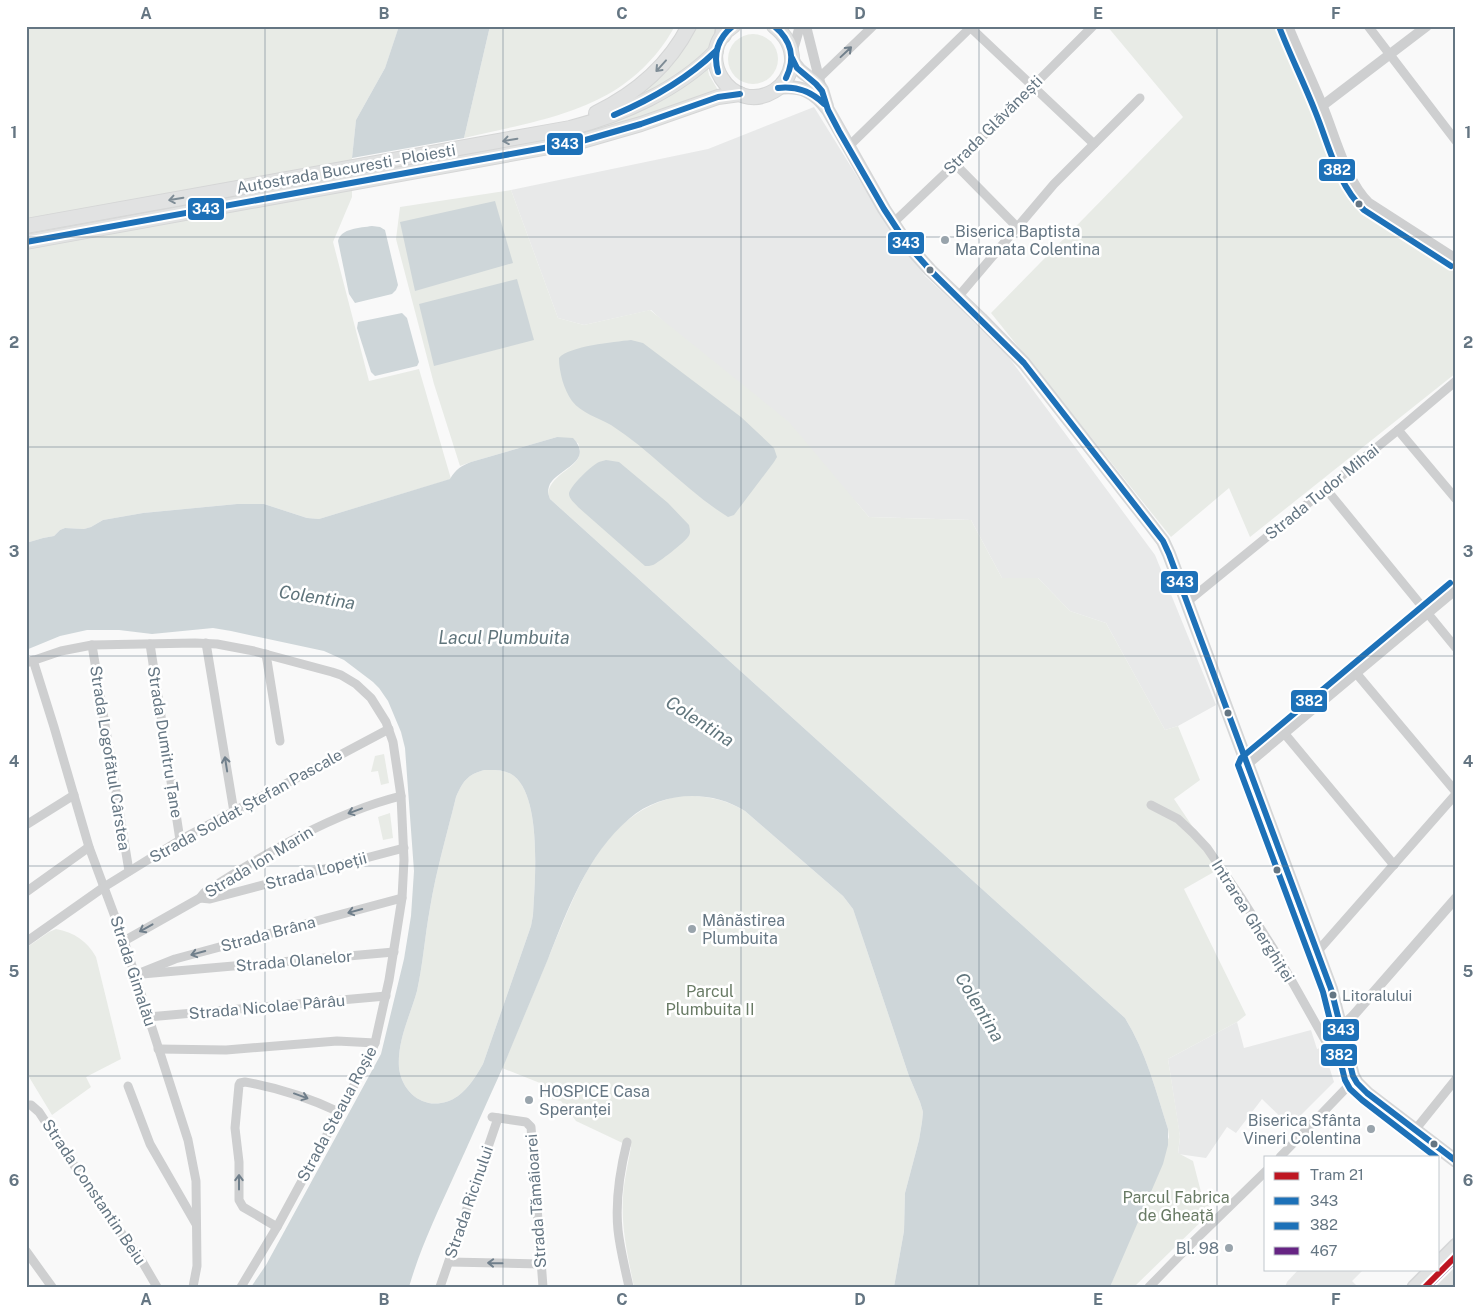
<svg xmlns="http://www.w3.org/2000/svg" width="1482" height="1313" viewBox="0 0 1482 1313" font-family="'Public Sans',sans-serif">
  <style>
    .built { fill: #e8e9e9 }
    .green { fill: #e8ebe6 }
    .water { fill: #ced6d9; fill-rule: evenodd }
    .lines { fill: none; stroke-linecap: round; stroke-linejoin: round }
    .secondary-casing { stroke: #d5d6d7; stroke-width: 14 }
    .primary-casing { stroke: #d5d6d7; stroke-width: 15 }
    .trunk-casing { stroke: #d5d6d6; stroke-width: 16 }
    .motorway-casing { stroke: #d5d6d6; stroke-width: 18 }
    .minor { stroke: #cecfd0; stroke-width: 9 }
    .tertiary { stroke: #cecfd0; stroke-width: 10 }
    .secondary { stroke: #e1e2e2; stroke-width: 11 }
    .primary { stroke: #e1e2e2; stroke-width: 12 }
    .trunk { stroke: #e1e2e2; stroke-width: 14 }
    .motorway { stroke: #e1e2e2; stroke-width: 15 }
    .bus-1-casing { stroke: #fff; stroke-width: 10 }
    .bus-2-casing { stroke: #fff; stroke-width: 10 }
    .bus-3-casing { stroke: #fff; stroke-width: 10 }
    .bus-1 { stroke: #1d71b8; stroke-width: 6 }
    .bus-2 { stroke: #1d71b8; stroke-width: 6 }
    .bus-3 { stroke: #662483; stroke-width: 6 }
    .tram-1-casing { stroke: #fff; stroke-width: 10 }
    .tram-1 { stroke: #be1622; stroke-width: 6 }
    .oneway { stroke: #707f8b }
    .oneway2 { stroke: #7e8c96 }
    .grid { fill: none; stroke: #657683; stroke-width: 1; stroke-opacity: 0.55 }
    .bus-dot { fill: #657683; stroke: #fff; stroke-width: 2 }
    .poi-dot { fill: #99a4ac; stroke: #fff; stroke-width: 2 }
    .labels { text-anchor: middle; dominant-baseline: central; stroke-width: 5; stroke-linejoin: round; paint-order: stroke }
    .bus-label { font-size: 15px; fill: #657683; stroke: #fff; text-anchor: start }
    .street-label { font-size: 16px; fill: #657683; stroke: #fff }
    .poi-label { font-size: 16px; fill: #657683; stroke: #fff; text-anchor: start }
    .park-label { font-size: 16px; fill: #687a64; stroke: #fff }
    .water-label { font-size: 18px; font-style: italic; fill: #60757c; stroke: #fff }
    .line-badge { stroke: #fff; stroke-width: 2 }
    .badge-label { font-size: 14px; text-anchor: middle; font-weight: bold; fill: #fff }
    .neatline { fill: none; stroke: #657683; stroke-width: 2 }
    .grid-label { font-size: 16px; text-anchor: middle; font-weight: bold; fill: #657683 }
  </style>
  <rect width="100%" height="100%" fill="#f9f9f9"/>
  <g class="built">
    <path d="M 814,107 L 886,223 L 925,276 L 999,344 L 1155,555 L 1216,705 L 1178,726 L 1165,730 L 1106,623 L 1070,611 L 1038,578 L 1002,578 L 971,520 L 869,517 L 858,504 L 651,310 L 584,325 L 558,318 L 511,190 L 708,149 Z"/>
    <path d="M 1237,1022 L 1244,1048 L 1311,1030 L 1317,1049 L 1323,1047 L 1334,1082 L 1290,1126 L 1262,1099 L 1236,1133 L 1227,1127 L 1206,1158 L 1178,1154 L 1180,1137 L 1168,1059 Z"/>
    <path d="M 1299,1269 L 1364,1269 L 1352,1281 L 1358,1287 L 1285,1287 L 1287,1282 Z"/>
  </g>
  <g class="green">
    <path d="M 26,26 L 399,26 L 385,68 L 356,120 L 352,158 L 352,197 L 333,242 L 369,381 L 419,369 L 451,479 L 319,519 L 307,518 L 264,504 L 237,504 L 143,513 L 103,520 L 91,527 L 84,529 L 65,528 L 60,530 L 54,536 L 43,538 L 26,543 Z"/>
    <path d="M 490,26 L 675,26 C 628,110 549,118 464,138 Z"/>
    <path d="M 693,26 L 720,26 L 714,35 L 707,51 L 701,59 L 672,79 L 607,113 Z"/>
    <path d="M 1107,26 L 1278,26 L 1353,198 L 1361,206 L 1456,268 L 1456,373 L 1250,537 L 1229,488 L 1171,537 L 991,313 L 1183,117 Z"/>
    <circle cx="753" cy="59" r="25"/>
    <path d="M 707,65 L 709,75 L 718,90 L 645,116 L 588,133 L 548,142 L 548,139 Z"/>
    <path d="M 511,190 L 558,318 L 584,325 L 650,310 L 789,422 L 869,517 L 971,520 L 1002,578 L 1038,578 L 1070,611 L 1106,623 L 1165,730 L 1178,726 L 1200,780 L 1174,799 L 1211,854 L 1219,869 L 1184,889 L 1246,1015 L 1237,1022 L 1168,1059 L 1179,1129 L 1180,1137 L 1178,1153 L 1193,1161 L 1201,1192 L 1212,1211 L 1134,1287 L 1110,1287 L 1169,1137 L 1168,1129 C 1156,1091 1146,1052 1125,1018 L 550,499 L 548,493 C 553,469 588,468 578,443 L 557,437 L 471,462 L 460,466 L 434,384 L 396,239 L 400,207 Z"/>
    <path d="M 384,754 L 389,783 L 381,785 L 378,771 L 371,772 L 375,756 Z"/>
    <path d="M 484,770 C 494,770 505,769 514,776 C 542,798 535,882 533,915 L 531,926 L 483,1064 C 476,1076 469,1088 458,1096 C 432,1114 403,1098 399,1068 C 397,1041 410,1016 417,991 C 423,964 425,935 430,908 C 436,871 447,834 456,797 C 463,781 467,775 484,770 Z"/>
    <path d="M 680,796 C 703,795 725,799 745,811 L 843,896 L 853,909 L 909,1076 L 920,1102 L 923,1112 L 922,1122 L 919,1140 L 905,1193 L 904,1231 L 894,1287 L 634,1287 C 628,1257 621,1228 623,1197 C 624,1180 628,1164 631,1147 L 576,1121 L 561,1101 L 551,1099 L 542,1094 L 545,1085 L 502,1068 C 519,1029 535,989 552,949 C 579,886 603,811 680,796 Z"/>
    <path d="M 390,813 L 393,838 L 383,840 L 378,817 Z"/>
    <path d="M 56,929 C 74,932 87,941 96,957 L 121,1059 L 86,1077 L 91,1087 L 52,1115 L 26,1072 L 26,948 L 49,932 Z"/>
  </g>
  <g class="water">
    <path d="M 399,26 L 490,26 L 464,138 L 352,158 L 356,120 L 385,68 Z"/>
    <path d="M 495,201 L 513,263 L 415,291 L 400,222 Z"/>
    <path d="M 372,226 L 380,227 L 385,230 L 398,285 L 396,290 L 392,294 L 355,303 L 349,294 L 338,241 C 341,228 360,228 372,226 Z"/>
    <path d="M 517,279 L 534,340 L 434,366 L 419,304 Z"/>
    <path d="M 402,313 L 407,318 L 419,362 L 417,366 L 375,376 L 371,372 L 357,328 L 358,322 Z"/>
    <path d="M 631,340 L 643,343 L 741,417 L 774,448 L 777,457 L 774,462 L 734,515 L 728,517 C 686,491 653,452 611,425 C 599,418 581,413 572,401 C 564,390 559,372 559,358 C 569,346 614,342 631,340 Z"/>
    <path d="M 557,437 L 573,438 C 593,460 564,467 552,481 C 549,484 548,489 548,493 L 550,499 L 1125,1018 C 1146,1052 1156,1091 1168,1129 L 1168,1145 L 1163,1164 L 1110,1287 L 894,1287 L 904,1231 L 905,1193 L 919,1140 L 922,1122 L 923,1112 L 920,1102 L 909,1076 L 853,909 L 843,896 L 745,811 C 710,789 661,791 629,819 C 587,855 568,909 548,959 C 533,995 518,1031 503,1067 C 486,1104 470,1141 453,1178 C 437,1213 420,1249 409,1287 L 251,1287 L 266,1265 L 381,1054 L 404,959 L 411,916 L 414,871 L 405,748 L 401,732 L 388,701 L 379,688 L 373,682 L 344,660 L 324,651 L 231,631 L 213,628 L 152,634 L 119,630 L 87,630 L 60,636 L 26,650 L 26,543 L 43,538 L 54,536 L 60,530 L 65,528 L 84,529 L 91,527 L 103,520 L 143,513 L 237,504 L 264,504 L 307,518 L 319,519 L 450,479 C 456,469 461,466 471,462 ZM 484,770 C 494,770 505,769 514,776 C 542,798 535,882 533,915 L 531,926 L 483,1064 C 476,1076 469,1088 458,1096 C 432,1114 403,1098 399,1068 C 397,1041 410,1016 417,991 C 423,964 425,935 430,908 C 436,871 447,834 456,797 C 463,781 467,775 484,770 Z"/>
    <path d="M 606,460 L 619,462 L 668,503 L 689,525 C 690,530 691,533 688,537 C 685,542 658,563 653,565 C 650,566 648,566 645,566 L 578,507 C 575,503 569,499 569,494 C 569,487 592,465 599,462 C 601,461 604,461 606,460 Z"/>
  </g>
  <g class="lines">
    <g class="secondary-casing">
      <g id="secondary">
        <path d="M 792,58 C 799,76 814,76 822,90 C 824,95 825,101 827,106"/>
        <path d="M 778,88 C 801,85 814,91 828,110 L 884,209 L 907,244 L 930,270 L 981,319 L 1024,363 L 1150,524 L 1163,541 L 1169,554 L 1331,989 L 1353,1076 L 1357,1083 L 1367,1093 L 1456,1161"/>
      </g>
    </g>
    <g class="primary-casing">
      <g id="primary">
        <path d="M 1438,1263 L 1456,1245"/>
        <path d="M 1414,1287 L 1432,1269"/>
        <path d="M 1443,1287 L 1456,1274"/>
      </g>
    </g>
    <g class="trunk-casing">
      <g id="trunk">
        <path d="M 733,26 C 691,53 731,117 774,91 C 784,85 790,74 792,63 C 793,48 786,35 774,26"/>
        <path d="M 596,113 C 635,94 669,65 689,26"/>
        <path d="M 26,226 L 570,128 C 622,115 678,90 716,51"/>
        <path d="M 26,242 L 582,141 L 641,124 L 718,97 L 740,94"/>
      </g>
    </g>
    <g class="motorway-casing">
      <path id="motorway" d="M 723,35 L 724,26"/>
    </g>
    <g class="minor">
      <path d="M 1368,26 L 1456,141"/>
      <path d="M 971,28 L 1094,144"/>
      <path d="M 819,78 L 873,26"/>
      <path d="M 848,147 L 972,26"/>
      <path d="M 955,164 L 1017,227"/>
      <path d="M 893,223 L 955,164 L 1093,26"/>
      <path d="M 958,297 L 1054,184 L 1140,98"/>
      <path d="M 1398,430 L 1456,499"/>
      <path d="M 1326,489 L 1456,648"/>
      <path d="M 1187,602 L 1398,430 L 1456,381"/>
      <path d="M 206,643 L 234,812"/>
      <path d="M 150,644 L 180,840"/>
      <path d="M 92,645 L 129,871"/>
      <path d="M 266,654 L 280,741"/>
      <path d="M 33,660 L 54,727 L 89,847 L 124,941 L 188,1140 L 196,1181 L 197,1266 L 193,1287"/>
      <path d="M 26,663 L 61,651 L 92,645 L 195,643 L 217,644 L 254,651 L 332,672 L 341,675 L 356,684 L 371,698 L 386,722 L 393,742 L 401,796 L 404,860 L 402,898 L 389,980 L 375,1043 L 366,1063 L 277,1227 L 241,1287"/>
      <path d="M 1356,673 L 1456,792"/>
      <path d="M 1284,733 L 1394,865"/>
      <path d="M 1247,765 L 1456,590"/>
      <path d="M 1151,805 L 1178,819 L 1193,833 L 1207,848 L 1240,896 L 1276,953 L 1325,1040 L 1343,1036"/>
      <path d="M 26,825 L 74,795"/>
      <path d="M 26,892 L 89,847"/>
      <path d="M 200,898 L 210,899 L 404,848"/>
      <path d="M 124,941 L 200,898 L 205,892 C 264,854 333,813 401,796"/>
      <path d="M 26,942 L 104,887 L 180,840 L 389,729"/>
      <path d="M 1317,952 L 1456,794"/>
      <path d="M 142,974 L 394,952"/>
      <path d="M 135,975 L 175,959 L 402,898"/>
      <path d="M 148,1017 L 386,996"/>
      <path d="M 158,1049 L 226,1050 L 337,1041 L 375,1043"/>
      <path d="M 128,1086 L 150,1144 L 196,1224"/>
      <path d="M 26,1105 L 31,1105 L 39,1112 L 91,1191 L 143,1263 L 157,1287"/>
      <path d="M 492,1117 L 526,1122 L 531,1127 L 543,1287"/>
      <path d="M 1415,1130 L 1456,1079"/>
      <path d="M 627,1142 C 620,1170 615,1200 618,1230 C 620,1249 625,1268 629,1287"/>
      <path d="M 1280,1157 L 1354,1080"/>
      <path d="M 277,1227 L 243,1207 L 239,1200 L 239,1162 L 235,1128 L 239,1085 L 240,1083 L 245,1082 C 279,1088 309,1098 339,1112"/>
      <path d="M 26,1251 L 52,1287"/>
      <path d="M 449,1262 L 541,1264"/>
      <path d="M 440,1287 L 498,1118"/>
      <path d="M 1149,1287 L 1189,1246 L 1266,1171"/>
    </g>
    <g class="tertiary">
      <path d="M 806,26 L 822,90"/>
      <path d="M 1288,26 C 1299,53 1312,80 1323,107 C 1335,136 1346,181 1369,203 L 1456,259"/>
      <path d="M 792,53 L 800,26"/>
      <path d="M 1322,106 L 1427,26"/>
      <path d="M 1341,1027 L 1352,1017 L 1456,898"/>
    </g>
    <use href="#secondary" class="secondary"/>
    <use href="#primary" class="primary"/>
    <use href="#trunk" class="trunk"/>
    <use href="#motorway" class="motorway"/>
    <g class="bus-1-casing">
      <g id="bus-1">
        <path d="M 774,26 C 791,40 796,58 786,78"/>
        <path d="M 792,58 L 797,68 L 816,84 L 822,91 L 828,110 L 839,131 L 884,209 L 907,244 L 930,270 L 1024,363 L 1163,541 L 1169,554 L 1331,989 L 1353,1076 L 1357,1083 L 1367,1093 L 1456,1161"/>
        <path d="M 718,72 C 713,54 718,38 733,26"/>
        <path d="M 778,88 C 797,86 811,91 824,104"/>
        <path d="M 614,115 C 652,99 686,80 716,51"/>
        <path d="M 26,242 L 582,141 L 641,124 L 718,97 L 740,94"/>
      </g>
    </g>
    <g class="bus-2-casing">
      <g id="bus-2">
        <path d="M 1280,29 C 1291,57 1304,83 1315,111 C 1329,145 1337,184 1364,210 L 1451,266"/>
        <path d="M 1436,1157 L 1362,1100 L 1350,1089 L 1345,1080 L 1323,992 L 1238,765 L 1241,758 L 1450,583"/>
      </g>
    </g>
    <g class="bus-3-casing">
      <path id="bus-3" d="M 1428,1287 L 1456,1259"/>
    </g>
    <use href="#bus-1" class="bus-1"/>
    <use href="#bus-2" class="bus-2"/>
    <use href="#bus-3" class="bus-3"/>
    <g class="tram-1-casing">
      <path id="tram-1" d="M 1425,1287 L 1456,1256"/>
    </g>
    <use href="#tram-1" class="tram-1"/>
  </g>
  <defs><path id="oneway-shaft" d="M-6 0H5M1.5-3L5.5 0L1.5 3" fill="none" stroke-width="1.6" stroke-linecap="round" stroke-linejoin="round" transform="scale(1.25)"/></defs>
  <g class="oneway">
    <use href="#oneway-shaft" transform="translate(846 52) rotate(-43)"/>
    <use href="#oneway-shaft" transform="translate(226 764) rotate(-99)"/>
    <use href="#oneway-shaft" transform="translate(355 811) rotate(160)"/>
    <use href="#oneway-shaft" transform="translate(355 911) rotate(165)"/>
    <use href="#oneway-shaft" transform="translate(146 928) rotate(151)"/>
    <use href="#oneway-shaft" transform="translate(198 953) rotate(165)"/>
    <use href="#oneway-shaft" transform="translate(301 1096) rotate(20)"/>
    <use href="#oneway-shaft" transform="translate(239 1182) rotate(-90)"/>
    <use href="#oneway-shaft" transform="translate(495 1263) rotate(-179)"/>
  </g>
  <g class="oneway2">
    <use href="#oneway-shaft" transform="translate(661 66) rotate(132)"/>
    <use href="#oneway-shaft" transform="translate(510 140) rotate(170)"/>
    <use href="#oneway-shaft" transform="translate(176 199) rotate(170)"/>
  </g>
  <path class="grid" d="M 265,26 L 265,1287M 503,26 L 503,1287M 741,26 L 741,1287M 979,26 L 979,1287M 1217,26 L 1217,1287M 26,237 L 1456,237M 26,447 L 1456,447M 26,656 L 1456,656M 26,866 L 1456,866M 26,1076 L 1456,1076"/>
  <g class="bus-dot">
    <circle cx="1359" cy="204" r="4.5"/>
    <circle cx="930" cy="270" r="4.5"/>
    <circle cx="1228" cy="713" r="4.5"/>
    <circle cx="1277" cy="870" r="4.5"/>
    <circle cx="1333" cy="995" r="4.5"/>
    <circle cx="1434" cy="1144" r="4.5"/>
  </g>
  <g class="poi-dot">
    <circle cx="945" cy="240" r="5"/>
    <circle cx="692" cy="929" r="5"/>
    <circle cx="529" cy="1100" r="5"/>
    <circle cx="1371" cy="1129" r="5"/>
    <circle cx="1229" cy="1248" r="5"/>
  </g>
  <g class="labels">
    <g class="bus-label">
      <text x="1342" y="995">Litoralului</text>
    </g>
    <g class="street-label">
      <text transform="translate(993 125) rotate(-45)">Strada Glăvănești</text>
      <text transform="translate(346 169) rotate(-10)">Autostrada Bucuresti - Ploiesti</text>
      <text transform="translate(1322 492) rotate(-39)">Strada Tudor Mihai</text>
      <text transform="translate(165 742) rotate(81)">Strada Dumitru Țane</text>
      <text transform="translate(110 758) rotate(81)">Strada Logofătul Cârstea</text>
      <text transform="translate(246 806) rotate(-29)">Strada Soldat Ștefan Pascale</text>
      <text transform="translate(259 862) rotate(-31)">Strada Ion Marin</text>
      <text transform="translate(316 871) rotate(-15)">Strada Lopeții</text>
      <text transform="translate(1253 921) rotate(58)">Intrarea Gherghiței</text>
      <text transform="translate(268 934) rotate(-15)">Strada Brâna</text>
      <text transform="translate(294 961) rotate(-5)">Strada Olanelor</text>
      <text transform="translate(133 971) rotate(72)">Strada Gimalău</text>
      <text transform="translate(267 1007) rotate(-5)">Strada Nicolae Pârâu</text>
      <text transform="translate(337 1114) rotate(-62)">Strada Steaua Roșie</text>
      <text transform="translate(94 1192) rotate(56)">Strada Constantin Beiu</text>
      <text transform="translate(536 1201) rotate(-94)">Strada Tămâioarei</text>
      <text transform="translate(469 1202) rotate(-71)">Strada Ricinului</text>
    </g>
    <g class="poi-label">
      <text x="955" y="231">Biserica Baptista<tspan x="955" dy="18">Maranata Colentina</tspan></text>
      <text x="702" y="920">Mânăstirea<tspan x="702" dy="18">Plumbuita</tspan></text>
      <text x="539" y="1091">HOSPICE Casa<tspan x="539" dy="18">Speranței</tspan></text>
      <text x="1361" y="1120" text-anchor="end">Biserica Sfânta<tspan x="1361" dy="18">Vineri Colentina</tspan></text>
      <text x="1219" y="1248" text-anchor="end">Bl. 98</text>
    </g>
    <g class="park-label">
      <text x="710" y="991">Parcul<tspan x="710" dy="18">Plumbuita II</tspan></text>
      <text x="1176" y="1197">Parcul Fabrica<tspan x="1176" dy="18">de Gheață</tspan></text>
    </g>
    <g class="water-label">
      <text transform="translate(317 597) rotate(9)">Colentina</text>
      <text x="504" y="637">Lacul Plumbuita</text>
      <text transform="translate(700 721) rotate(33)">Colentina</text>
      <text transform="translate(980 1007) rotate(59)">Colentina</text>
    </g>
  </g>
  <g class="line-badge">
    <rect x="546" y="132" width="38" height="24" rx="5" fill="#1d71b8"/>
    <rect x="1318" y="158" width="38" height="24" rx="5" fill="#1d71b8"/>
    <rect x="187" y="197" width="38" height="24" rx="5" fill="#1d71b8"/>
    <rect x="887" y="231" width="38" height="24" rx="5" fill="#1d71b8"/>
    <rect x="1160" y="570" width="39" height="24" rx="5" fill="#1d71b8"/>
    <rect x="1290" y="689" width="38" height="24" rx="5" fill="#1d71b8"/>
    <rect x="1322" y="1018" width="38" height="24" rx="5" fill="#1d71b8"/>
    <rect x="1320" y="1043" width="38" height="24" rx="5" fill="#1d71b8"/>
  </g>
  <g class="badge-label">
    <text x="565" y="149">343</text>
    <text x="1337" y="175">382</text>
    <text x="206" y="214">343</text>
    <text x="906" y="248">343</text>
    <text x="1180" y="587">343</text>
    <text x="1309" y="706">382</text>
    <text x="1341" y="1035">343</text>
    <text x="1339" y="1060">382</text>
  </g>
  <rect width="1482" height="1313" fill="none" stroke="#ffffff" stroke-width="55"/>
  <rect x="1264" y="1156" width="175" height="115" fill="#ffffff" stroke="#c1c8cd"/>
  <rect x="1274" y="1172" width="25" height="8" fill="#be1622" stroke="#c1c8cd"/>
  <text x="1310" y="1180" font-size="15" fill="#657683">Tram 21</text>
  <rect x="1274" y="1197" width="25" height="8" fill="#1d71b8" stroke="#c1c8cd"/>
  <text x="1310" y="1206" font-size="15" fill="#657683">343</text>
  <rect x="1274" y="1222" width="25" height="8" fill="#1d71b8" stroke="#c1c8cd"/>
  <text x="1310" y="1230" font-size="15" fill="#657683">382</text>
  <rect x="1274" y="1247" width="25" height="8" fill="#662483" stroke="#c1c8cd"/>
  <text x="1310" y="1256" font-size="15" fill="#657683">467</text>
  <rect x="28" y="28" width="1426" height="1258" class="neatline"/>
  <g class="grid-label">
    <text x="146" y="19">A</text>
    <text x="384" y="19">B</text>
    <text x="622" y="19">C</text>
    <text x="860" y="19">D</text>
    <text x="1098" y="19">E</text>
    <text x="1336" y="19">F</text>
    <text x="14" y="138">1</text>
    <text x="1468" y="138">1</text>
    <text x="14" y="348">2</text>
    <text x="1468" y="348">2</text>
    <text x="14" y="557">3</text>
    <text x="1468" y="557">3</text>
    <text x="14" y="767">4</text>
    <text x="1468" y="767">4</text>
    <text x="14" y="977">5</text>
    <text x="1468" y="977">5</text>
    <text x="14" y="1186">6</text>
    <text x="1468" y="1186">6</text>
    <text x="146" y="1305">A</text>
    <text x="384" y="1305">B</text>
    <text x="622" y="1305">C</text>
    <text x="860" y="1305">D</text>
    <text x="1098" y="1305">E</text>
    <text x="1336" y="1305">F</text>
  </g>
</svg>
